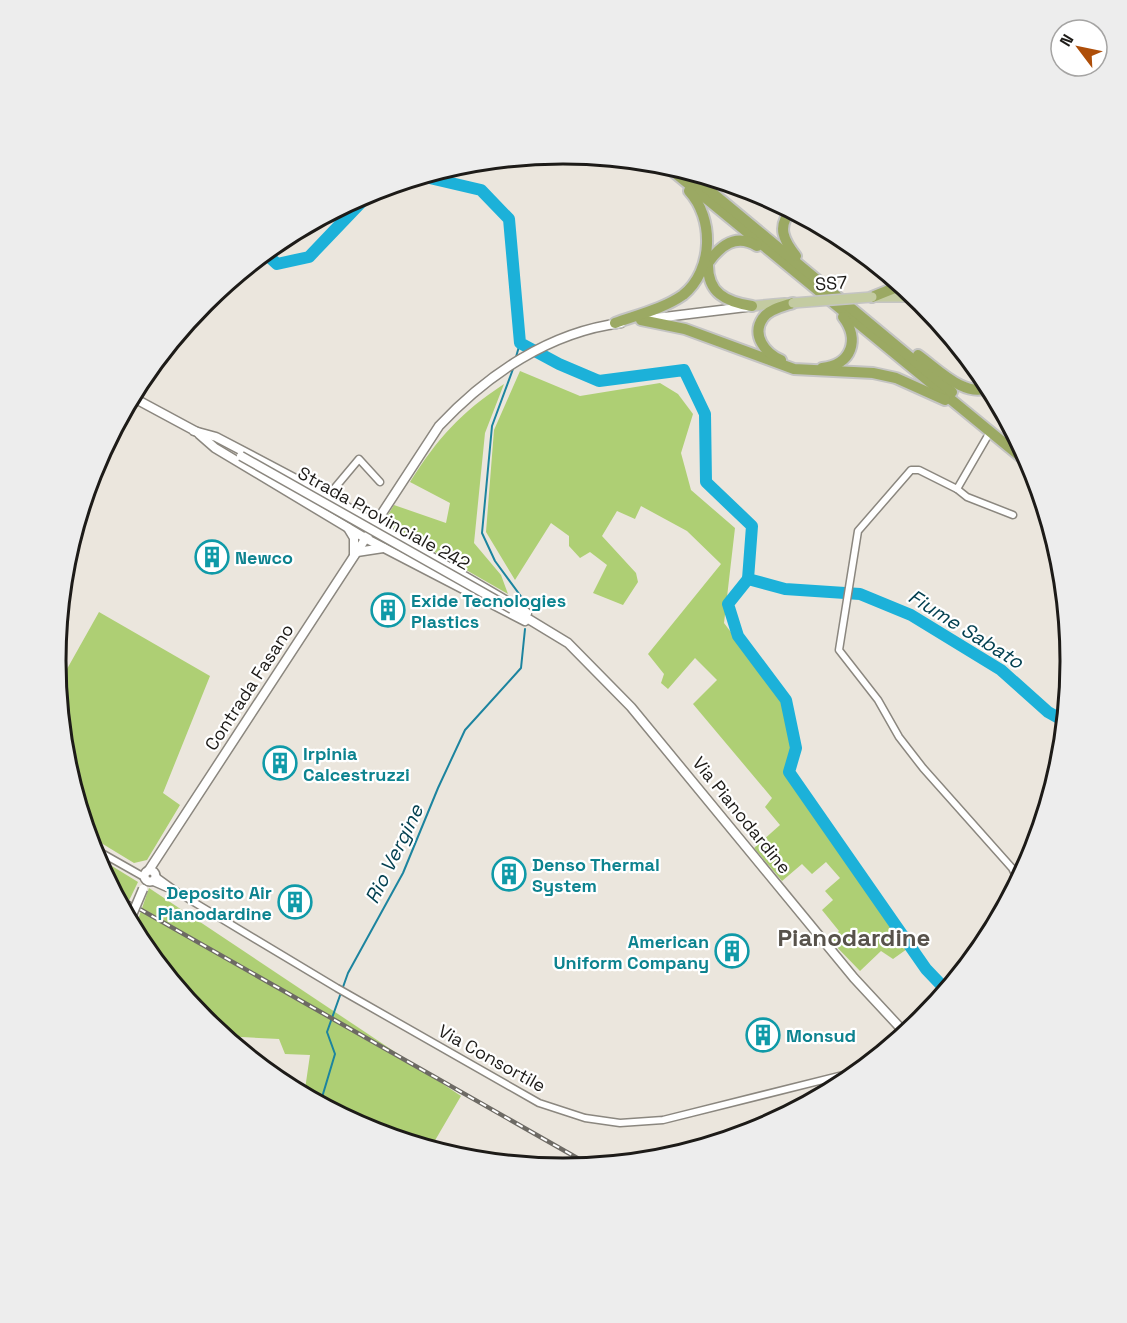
<svg xmlns="http://www.w3.org/2000/svg" width="1127" height="1323" viewBox="0 0 1127 1323" font-family="'Space Grotesk',sans-serif">
  <style>
    .green { fill: #aecf74 }
    .lines { fill: none; stroke-linecap: round; stroke-linejoin: round }
    .stream { stroke: #1c849f; stroke-width: 2 }
    .river { stroke: #1cb1d9; stroke-width: 12 }
    .street-casing { stroke: #8b877f; stroke-width: 9 }
    .secondary-casing { stroke: #8b877f; stroke-width: 11 }
    .primary-casing { stroke: #c4c4c3; stroke-width: 12 }
    .highway-casing { stroke: #c4c4c3; stroke-width: 14 }
    .street { stroke: #fff; stroke-width: 6 }
    .secondary { stroke: #fff; stroke-width: 8 }
    .primary { stroke: #c3cba1; stroke-width: 9 }
    .highway { stroke: #9ba963; stroke-width: 10 }
    .rail-casing { stroke: #6d6a64; stroke-width: 4.5 }
    .rail { stroke: #fff; stroke-width: 2; stroke-dasharray: 7; stroke-linecap: butt }
    .secondary-bridge-casing { stroke: #8b877f; stroke-width: 11; stroke-linecap: butt }
    .primary-bridge-casing { stroke: #c4c4c3; stroke-width: 12; stroke-linecap: butt }
    .secondary-bridge { stroke: #fff; stroke-width: 8 }
    .primary-bridge { stroke: #c3cba1; stroke-width: 9 }
    .labels { text-anchor: middle; dominant-baseline: central; stroke-width: 4.5; stroke-linejoin: round; paint-order: stroke }
    .street-label { font-size: 18px; fill: #1d1b18; stroke: #fff }
    .culture-label { font-size: 18px; font-weight: bold; fill: #0d838f; stroke: #fff; text-anchor: start }
    .water-label { font-size: 20px; font-style: italic; fill: #044151; stroke: #fff }
    .district-label { font-size: 24px; font-weight: bold; fill: #57524b; stroke: #fff }
    .rim { fill: none; stroke: #1d1b18; stroke-width: 3 }
  </style>
  <rect width="100%" height="100%" fill="#ebe6dd"/>
  <g class="green">
    <path d="M 520,371 L 580,396 L 660,383 L 678,394 L 693,414 L 681,453 L 691,490 L 735,528 L 724,623 L 783,701 L 792,743 L 786,772 L 907,949 L 893,959 L 881,951 L 860,971 L 830,940 L 839,931 L 822,910 L 833,900 L 825,891 L 840,878 L 826,862 L 812,874 L 802,864 L 782,881 L 754,848 L 780,825 L 765,807 L 772,798 L 693,704 L 717,680 L 695,658 L 668,689 L 661,683 L 664,674 L 648,654 L 721,564 L 687,531 L 641,506 L 635,519 L 617,511 L 602,536 L 636,573 L 638,582 L 623,605 L 593,593 L 607,565 L 590,552 L 580,558 L 569,546 L 569,536 L 551,523 L 515,580 L 486,532 L 494,430 Z"/>
    <path d="M 504,384 L 485,433 L 474,543 L 501,575 L 508,594 L 393,528 L 388,515 L 394,505 L 446,523 L 450,503 L 410,482 C 438,438 460,413 504,384 Z"/>
    <path d="M 99,612 L 210,676 L 163,793 L 180,805 L 147,860 L 134,863 L 88,835 L 65,760 L 58,685 Z"/>
    <path d="M 94,855 L 138,882 L 124,911 L 94,856 Z"/>
    <path d="M 149,888 L 461,1096 L 430,1149 L 369,1131 L 304,1096 L 310,1055 L 285,1054 L 279,1039 L 223,1036 L 204,1020 L 141,943 L 134,931 Z"/>
  </g>
  <g class="lines">
    <g class="stream">
      <path d="M 516,357 L 520,343"/>
      <path d="M 513,369 L 492,426 L 482,533 L 495,561 L 528,606"/>
      <path d="M 320,1104 L 335,1054 L 327,1032 L 348,973 L 403,873 L 438,788 L 465,730 L 521,668 L 525,629"/>
    </g>
    <g class="river">
      <path d="M 421,176 L 481,190 L 509,219 L 520,343 L 559,364 L 599,381 L 684,370 L 705,414 L 706,482 L 752,526 L 748,579 L 785,589 L 860,594 L 911,615 L 1001,670 L 1048,712 L 1066,722"/>
      <path d="M 265,253 L 277,264 L 309,257 L 371,192"/>
      <path d="M 748,579 L 728,604 L 738,636 L 786,700 L 796,748 L 789,772 L 926,969 L 947,991"/>
    </g>
    <g class="street-casing">
      <g id="street">
        <path d="M 990,432 L 957,489 L 919,470 L 911,470 L 858,531 L 839,650 L 878,700 L 899,737 L 923,768 L 1012,868 L 1019,882"/>
        <path d="M 957,489 L 967,497 L 1013,515"/>
        <path d="M 328,496 L 359,459 L 380,482"/>
        <path d="M 91,847 L 144,877"/>
        <path d="M 155,876 L 177,892 L 337,988 L 539,1103 L 585,1118 L 620,1123 L 663,1120 L 863,1070"/>
        <path d="M 151,881 L 167,888"/>
      </g>
    </g>
    <g class="secondary-casing">
      <g id="secondary">
        <path d="M 648,319 L 746,307"/>
        <path d="M 132,397 L 197,432"/>
        <path d="M 194,431 L 216,437 L 328,496 L 527,613"/>
        <path d="M 199,434 L 215,448 L 365,538 L 525,621"/>
        <path d="M 348,528 L 354,538 L 354,555"/>
        <path d="M 357,552 L 383,548"/>
        <path d="M 512,609 L 568,643 L 631,707 L 854,978 L 906,1034"/>
        <path d="M 149,870 L 439,426 C 487,375 549,332 621,323"/>
        <circle cx="150" cy="876" r="5.5"/>
      </g>
    </g>
    <g class="primary-casing">
      <g id="primary">
        <path d="M 877,297 L 911,297"/>
        <path d="M 752,306 L 785,303"/>
      </g>
    </g>
    <g class="highway-casing">
      <g id="highway">
        <path d="M 664,164 L 1032,466"/>
        <path d="M 685,170 L 952,392"/>
        <path d="M 792,210 C 776,226 784,241 796,256"/>
        <path d="M 907,296 L 921,301"/>
        <path d="M 872,297 L 902,285"/>
        <path d="M 752,306 C 726,302 707,293 708,263 C 720,246 736,233 757,246"/>
        <path d="M 641,320 L 685,329 L 794,369 L 873,373 L 896,378 L 945,400"/>
        <path d="M 615,323 C 637,315 663,309 683,295 C 714,270 714,218 689,191"/>
        <path d="M 918,355 C 938,369 965,399 990,387"/>
        <path d="M 781,360 C 765,353 751,335 763,318 C 769,309 784,306 793,303"/>
        <path d="M 822,368 C 852,365 860,339 843,317"/>
        <path d="M 998,403 L 1009,422"/>
      </g>
    </g>
    <use href="#street" class="street"/>
    <use href="#secondary" class="secondary"/>
    <use href="#primary" class="primary"/>
    <use href="#highway" class="highway"/>
    <g class="rail-casing">
      <path id="rail" d="M 115,895 L 593,1167"/>
    </g>
    <use href="#rail" class="rail"/>
    <g class="secondary-bridge-casing">
      <g id="secondary-bridge">
        <path d="M 241,456 L 512,609"/>
        <path d="M 132,915 L 143,889"/>
      </g>
    </g>
    <g class="primary-bridge-casing">
      <path id="primary-bridge" d="M 793,303 L 872,297"/>
    </g>
    <use href="#secondary-bridge" class="secondary-bridge"/>
    <use href="#primary-bridge" class="primary-bridge"/>
  </g>
  <defs>
    <g id="building-ring" transform="scale(1.725)"><circle r="9.5" fill="#fff" stroke="#0f9aa8" stroke-width="1.5"/><path d="M-4-6H4V6H1V3H-1V6H-4ZM-2.5-4.3h1.7v1.8h-1.7ZM.8-4.3h1.7v1.8H.8ZM-2.5-1h1.7V.8h-1.7ZM.8-1h1.7V.8H.8Z" fill="#0f9aa8"/></g>
  </defs>
  <g fill-rule="evenodd">
    <use href="#building-ring" x="212" y="557"/>
    <use href="#building-ring" x="388" y="610"/>
    <use href="#building-ring" x="280" y="763"/>
    <use href="#building-ring" x="509" y="874"/>
    <use href="#building-ring" x="295" y="902"/>
    <use href="#building-ring" x="732" y="951"/>
    <use href="#building-ring" x="763" y="1035"/>
  </g>
  <g class="labels">
    <g class="street-label">
      <text transform="translate(831 283) rotate(-4)">SS7</text>
      <text transform="translate(384 518) rotate(29)">Strada Provinciale 242</text>
      <text transform="translate(249 687) rotate(-57)">Contrada Fasano</text>
      <text transform="translate(742 815) rotate(51)">Via Pianodardine</text>
      <text transform="translate(492 1058) rotate(29)">Via Consortile</text>
    </g>
    <g class="culture-label">
      <text x="235" y="557">Newco</text>
      <text x="411" y="600">Exide Tecnologies<tspan x="411" dy="21">Plastics</tspan></text>
      <text x="303" y="753">Irpinia<tspan x="303" dy="21">Calcestruzzi</tspan></text>
      <text x="532" y="864">Denso Thermal<tspan x="532" dy="21">System</tspan></text>
      <text x="272" y="892" text-anchor="end">Deposito Air<tspan x="272" dy="21">Pianodardine</tspan></text>
      <text x="709" y="941" text-anchor="end">American<tspan x="709" dy="21">Uniform Company</tspan></text>
      <text x="786" y="1035">Monsud</text>
    </g>
    <g class="water-label">
      <text transform="translate(966 629) rotate(32)">Fiume Sabato</text>
      <text transform="translate(394 854) rotate(-64)">Rio Vergine</text>
    </g>
    <g class="district-label">
      <text x="854" y="937">Pianodardine</text>
    </g>
  </g>
  <path d="M0 0H1127V1323H0ZM66 661a497 497 0 1 1 994 0a497 497 0 1 1-994 0Z" fill="#ededed" fill-rule="evenodd"/>
  <path class="rim" d="M66 661a497 497 0 1 1 994 0a497 497 0 1 1-994 0Z"/>
  <g transform="translate(1079 48) rotate(302)"><circle r="28" fill="#ffffff" stroke="#a5a4a3" stroke-width="1.5"/>
  <path d="M0-4.5L10 22L0 15L-10 22Z" fill="#ae4e09"/>
  <text y="-9" font-size="16" font-weight="bold" text-anchor="middle" fill="#1d1b18">N</text>
  </g>
</svg>
